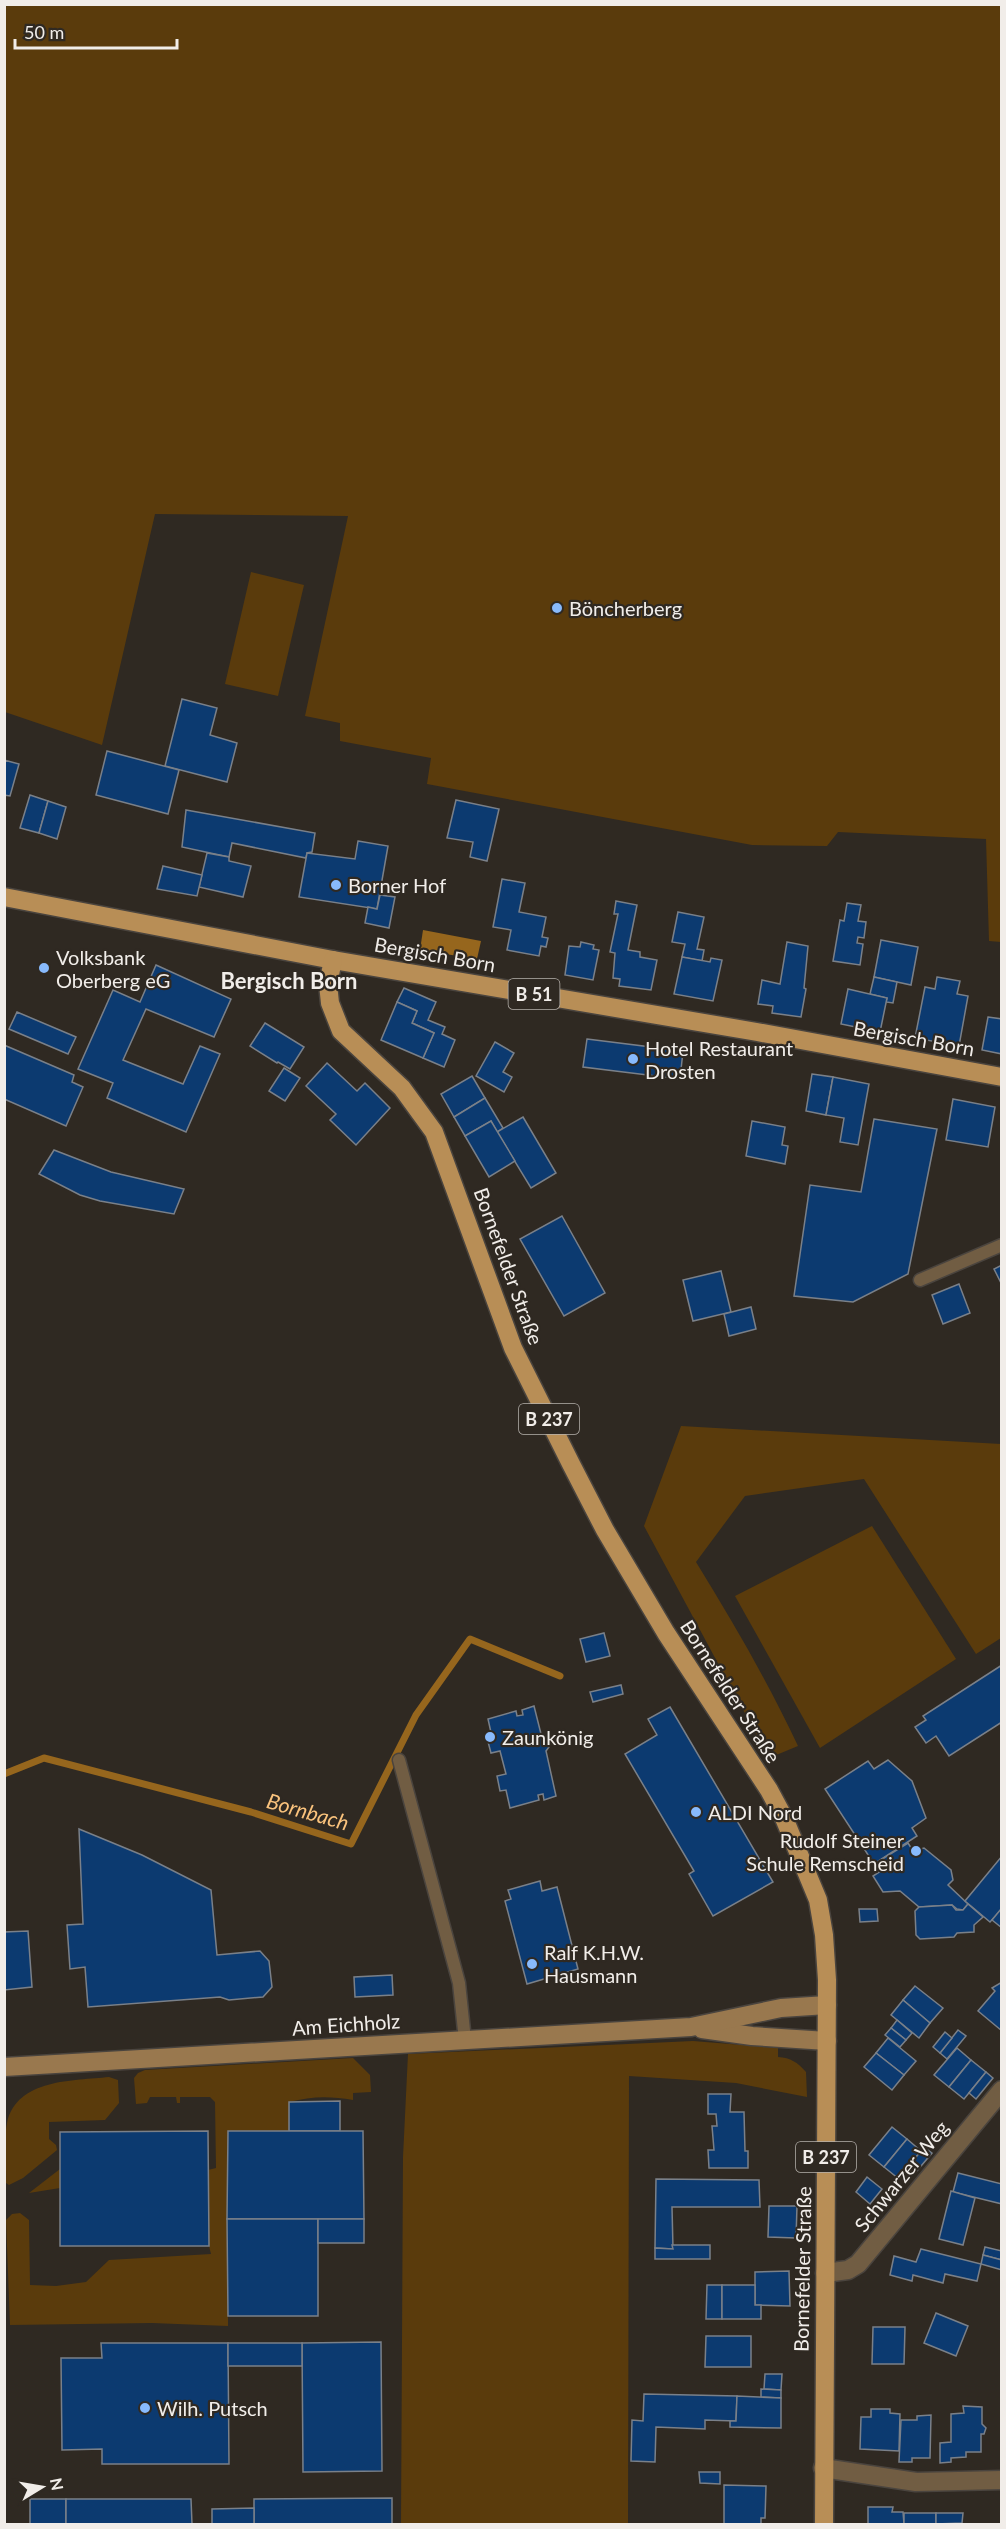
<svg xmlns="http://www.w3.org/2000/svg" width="1006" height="2529" viewBox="0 0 1006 2529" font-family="Lato,sans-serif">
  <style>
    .green { fill: #5a3b0c }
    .water { fill: #96661d }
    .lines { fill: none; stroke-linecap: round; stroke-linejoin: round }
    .stream { stroke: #96661d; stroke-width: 7 }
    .building { fill: #0c3a70; stroke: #7a8089; stroke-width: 1.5 }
    .lane-casing { stroke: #4a443e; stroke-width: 15 }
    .street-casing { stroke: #4a443e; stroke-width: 21 }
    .secondary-casing { stroke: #4a443e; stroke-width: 21 }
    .primary-casing { stroke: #4a443e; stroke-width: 21 }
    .lane { stroke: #715d43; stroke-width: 12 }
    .street { stroke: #715d43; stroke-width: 18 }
    .secondary { stroke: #99784e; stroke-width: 18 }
    .primary { stroke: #b88e56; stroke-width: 18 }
    .poi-dot { fill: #88bafc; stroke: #2f2922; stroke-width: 2 }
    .labels { text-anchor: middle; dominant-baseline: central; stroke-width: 4.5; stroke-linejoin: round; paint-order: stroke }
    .shield { fill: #2f2922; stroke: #b7b2ad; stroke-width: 1.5 }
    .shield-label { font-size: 18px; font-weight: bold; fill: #f1ede9 }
    .poi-label { font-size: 20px; fill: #f1ede9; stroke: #2f2922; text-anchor: start }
    .street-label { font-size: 20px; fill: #f1ede9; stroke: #2f2922 }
    .water-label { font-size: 21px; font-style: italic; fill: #fac37d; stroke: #2f2922 }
    .quarter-label { font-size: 22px; font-weight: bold; fill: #f1ede9; stroke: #2f2922 }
  </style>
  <rect width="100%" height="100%" fill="#2f2922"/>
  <g class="green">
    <path d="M 5,4 L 1001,5 L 1001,942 L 989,941 L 986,839 L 838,832 L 827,846 L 752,845 L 427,784 L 431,758 L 340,741 L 340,723 L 305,716 L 348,516 L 155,514 L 102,745 L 5,712 Z"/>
    <path d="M 251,572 L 304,585 L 278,696 L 225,684 Z"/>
    <path d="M 681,1426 L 1001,1444 L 1001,1638 L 976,1654 L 864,1479 L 745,1496 L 696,1562 C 733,1622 768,1682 798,1746 L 769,1758 L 644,1526 Z"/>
    <path d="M 872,1526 L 956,1659 L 820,1748 L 735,1596 Z"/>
    <path d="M 693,2041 L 778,2048 L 778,2057 C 791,2058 797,2062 806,2072 L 807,2097 L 736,2083 L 629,2076 L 628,2524 L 401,2524 L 403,2157 L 408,2054 Z"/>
    <path d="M 353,2058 L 370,2075 L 371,2092 L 353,2093 L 353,2100 C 330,2096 312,2096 289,2102 L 289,2131 L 228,2131 L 228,2326 L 152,2323 L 10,2325 L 6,2220 L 12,2214 L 20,2213 L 29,2220 L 30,2285 L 56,2286 L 86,2282 L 109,2260 L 211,2254 L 209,2246 L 208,2170 L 216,2168 L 215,2102 L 210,2097 L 180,2097 L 180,2103 L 177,2103 L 176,2097 L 150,2097 L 147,2103 L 136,2104 L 134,2078 L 138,2073 L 145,2070 Z"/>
    <path d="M 109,2077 L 118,2080 L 119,2103 L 105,2120 L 49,2122 L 49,2139 L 56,2145 L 57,2150 L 23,2178 L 9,2185 L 6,2183 C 7,2165 3,2141 7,2123 C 17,2078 74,2081 109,2077 Z"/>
    <path d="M 60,2169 L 60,2188 L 29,2193 Z"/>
  </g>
  <path class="water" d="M 423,930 L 481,941 L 477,959 L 420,950 Z"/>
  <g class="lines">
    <path class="stream" d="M 4,1774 L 44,1758 L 251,1812 L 351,1844 L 416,1715 L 470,1639 L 560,1676"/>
  </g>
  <g class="building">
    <path d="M 182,699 L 217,708 L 210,735 L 237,743 L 227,782 L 165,766 Z"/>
    <path d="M 107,751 L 179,770 L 168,814 L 96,795 Z"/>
    <path d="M 4,760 L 19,764 L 10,796 L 4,795 Z"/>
    <path d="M 30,795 L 48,801 L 39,833 L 20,828 Z"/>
    <path d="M 456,800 L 499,809 L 487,861 L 470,857 L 473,842 L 447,838 Z"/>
    <path d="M 48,801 L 66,807 L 57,839 L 39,833 Z"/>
    <path d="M 186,810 L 315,833 L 312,852 L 307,853 L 306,858 L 232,843 L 229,857 L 182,847 Z"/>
    <path d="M 358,841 L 388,846 L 377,909 L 299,897 L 307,853 L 355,859 Z"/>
    <path d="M 207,853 L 229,857 L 229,861 L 251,866 L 243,897 L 199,887 Z"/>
    <path d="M 163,866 L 202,875 L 197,896 L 157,889 Z"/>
    <path d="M 502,879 L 525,883 L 519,912 L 546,917 L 542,937 L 548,938 L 546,947 L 541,946 L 539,956 L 507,950 L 511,930 L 493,927 Z"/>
    <path d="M 380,895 L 395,897 L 389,928 L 365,923 L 368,907 L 377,909 Z"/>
    <path d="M 616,901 L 637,905 L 628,950 L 640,952 L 640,957 L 657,960 L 651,990 L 619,986 L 620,979 L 613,978 L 615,953 L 610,952 L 618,914 L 614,914 Z"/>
    <path d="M 847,903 L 861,905 L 858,921 L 866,922 L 864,938 L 858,937 L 857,943 L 863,944 L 860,965 L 833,961 L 840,920 L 844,921 Z"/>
    <path d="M 678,912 L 704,917 L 697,949 L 704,950 L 702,961 L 682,957 L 685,944 L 672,942 Z"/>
    <path d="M 881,940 L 918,947 L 911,985 L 874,977 Z"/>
    <path d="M 581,942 L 594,945 L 593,949 L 599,950 L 593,980 L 565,975 L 569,946 L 580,947 Z"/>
    <path d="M 787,942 L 808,946 L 804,988 L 806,989 L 801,1017 L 772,1013 L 773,1006 L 758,1004 L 762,980 L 780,984 Z"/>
    <path d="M 682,957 L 710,962 L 711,958 L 722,960 L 713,1001 L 674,994 Z"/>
    <path d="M 156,965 L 231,999 L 214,1037 L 146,1009 L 123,1060 L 183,1084 L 200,1046 L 220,1054 L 186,1132 L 107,1098 L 113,1083 L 78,1069 L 113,990 L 140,1002 Z"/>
    <path d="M 874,977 L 897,982 L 893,1003 L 886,1002 L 887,998 L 870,994 Z"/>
    <path d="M 937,977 L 960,981 L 957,994 L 968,996 L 959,1046 L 915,1038 L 925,987 L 935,989 Z"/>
    <path d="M 404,988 L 436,1002 L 428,1020 L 445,1027 L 442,1034 L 455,1040 L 444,1067 L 423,1058 L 434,1033 L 412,1023 L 417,1011 L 397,1002 Z"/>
    <path d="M 848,989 L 887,998 L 880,1032 L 841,1024 Z"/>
    <path d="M 397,1002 L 417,1011 L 412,1023 L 434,1033 L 423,1058 L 381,1040 Z"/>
    <path d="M 17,1012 L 76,1037 L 68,1054 L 9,1029 Z"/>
    <path d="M 988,1017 L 1002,1019 L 1002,1054 L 982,1050 Z"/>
    <path d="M 265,1023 L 304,1047 L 290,1069 L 278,1062 L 277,1063 L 250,1046 Z"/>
    <path d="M 587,1039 L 683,1051 L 680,1079 L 583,1067 Z"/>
    <path d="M 495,1042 L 514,1053 L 503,1072 L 512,1077 L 504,1092 L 476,1076 Z"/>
    <path d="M 4,1045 L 74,1075 L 72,1082 L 83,1087 L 66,1126 L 4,1099 Z"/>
    <path d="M 327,1063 L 357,1091 L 365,1083 L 390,1108 L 356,1145 L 330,1120 L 336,1114 L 306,1086 Z"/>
    <path d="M 284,1068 L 300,1078 L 285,1101 L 269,1091 Z"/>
    <path d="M 812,1074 L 833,1077 L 826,1115 L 806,1111 Z"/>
    <path d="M 472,1076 L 485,1098 L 454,1117 L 441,1094 Z"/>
    <path d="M 833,1077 L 869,1084 L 858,1145 L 840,1142 L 844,1118 L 826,1115 Z"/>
    <path d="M 485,1098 L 503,1128 L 497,1132 L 491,1121 L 465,1136 L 454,1117 Z"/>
    <path d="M 953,1099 L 995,1107 L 988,1147 L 946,1140 Z"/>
    <path d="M 523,1117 L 556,1173 L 531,1188 L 497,1132 Z"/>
    <path d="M 874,1119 L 937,1129 L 908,1274 L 853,1302 L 794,1296 L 810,1185 L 861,1192 Z"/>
    <path d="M 491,1121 L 515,1161 L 489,1177 L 465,1136 Z"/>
    <path d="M 752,1121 L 785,1127 L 782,1145 L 788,1146 L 785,1164 L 746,1156 Z"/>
    <path d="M 54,1150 L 111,1172 L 184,1189 L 174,1214 L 100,1201 L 80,1195 L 39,1174 Z"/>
    <path d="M 562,1216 L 605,1293 L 564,1316 L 520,1239 Z"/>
    <path d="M 1002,1265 L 1002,1285 L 994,1269 Z"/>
    <path d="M 721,1271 L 731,1312 L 693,1321 L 683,1280 Z"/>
    <path d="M 959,1284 L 970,1313 L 943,1324 L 932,1295 Z"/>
    <path d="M 751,1307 L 756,1329 L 729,1336 L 724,1314 Z"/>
    <path d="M 604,1633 L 610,1656 L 586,1662 L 580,1639 Z"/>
    <path d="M 1002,1665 L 1002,1722 L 949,1756 L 936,1736 L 926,1743 L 915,1727 L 926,1720 L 923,1716 Z"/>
    <path d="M 621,1685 L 623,1694 L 593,1702 L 590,1692 Z"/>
    <path d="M 534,1706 L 542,1738 L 549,1737 L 549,1747 L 546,1751 L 556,1796 L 544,1800 L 543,1794 L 538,1795 L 539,1800 L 510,1808 L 506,1790 L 500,1791 L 497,1776 L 506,1774 L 500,1751 L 491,1753 L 487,1738 L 492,1737 L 488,1719 L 516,1711 L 517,1716 L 523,1715 L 522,1710 Z"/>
    <path d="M 670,1707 L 773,1882 L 713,1916 L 689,1874 L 694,1871 L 625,1754 L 657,1735 L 648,1719 Z"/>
    <path d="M 888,1760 L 912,1781 L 926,1818 L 912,1828 L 917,1836 L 874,1864 L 825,1789 L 868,1761 L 874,1769 Z"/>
    <path d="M 79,1829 L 142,1855 L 211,1890 L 217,1955 L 260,1951 L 269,1961 L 272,1987 L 263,1997 L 229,2000 L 220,1997 L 88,2007 L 85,1967 L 70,1969 L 67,1925 L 83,1924 Z"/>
    <path d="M 908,1843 L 913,1851 L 924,1848 L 951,1870 L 953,1880 L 948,1885 L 968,1904 L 963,1910 L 957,1909 L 952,1905 L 919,1907 L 900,1891 L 883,1892 L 873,1876 L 884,1869 L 879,1861 Z"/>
    <path d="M 1002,1856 L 1002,1909 L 990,1922 L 965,1901 Z"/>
    <path d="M 540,1881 L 542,1891 L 557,1887 L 578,1969 L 527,1984 L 505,1901 L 511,1899 L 508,1890 Z"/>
    <path d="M 968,1904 L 983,1917 L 974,1925 L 974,1932 L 957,1933 L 954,1937 L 920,1939 L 916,1935 L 915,1911 L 919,1907 L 952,1905 L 956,1910 L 963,1910 Z"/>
    <path d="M 859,1909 L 877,1909 L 878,1921 L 860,1922 Z"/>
    <path d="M 1001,1909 L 1002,1909 L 1002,1928 L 992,1920 Z"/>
    <path d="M 28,1931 L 32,1987 L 4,1990 L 4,1932 Z"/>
    <path d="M 392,1975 L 393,1995 L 355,1997 L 354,1977 Z"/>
    <path d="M 1002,1982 L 1002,2031 L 978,2011 L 995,1991 L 992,1988 Z"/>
    <path d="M 915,1986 L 943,2008 L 930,2023 L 903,2000 Z"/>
    <path d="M 903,2000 L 930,2023 L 919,2038 L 891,2015 Z"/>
    <path d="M 897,2020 L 912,2033 L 906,2040 L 891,2028 Z"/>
    <path d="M 891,2028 L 906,2040 L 900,2047 L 885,2035 Z"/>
    <path d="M 958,2030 L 966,2036 L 947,2059 L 940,2053 Z"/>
    <path d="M 945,2032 L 952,2038 L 940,2053 L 933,2047 Z"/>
    <path d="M 888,2038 L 916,2061 L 904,2075 L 876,2053 Z"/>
    <path d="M 957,2048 L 971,2060 L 949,2087 L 934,2075 Z"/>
    <path d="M 876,2053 L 904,2075 L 892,2090 L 864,2067 Z"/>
    <path d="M 971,2060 L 986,2072 L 964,2099 L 949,2087 Z"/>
    <path d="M 986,2072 L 993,2078 L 976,2099 L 969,2093 Z"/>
    <path d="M 708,2094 L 731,2094 L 730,2112 L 744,2112 L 745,2151 L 748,2151 L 748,2168 L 709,2168 L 708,2150 L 714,2150 L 712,2126 L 717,2126 L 716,2114 L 708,2114 Z"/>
    <path d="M 340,2101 L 340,2131 L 289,2131 L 289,2102 Z"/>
    <path d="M 892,2127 L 907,2139 L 884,2167 L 869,2155 Z"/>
    <path d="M 208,2131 L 209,2246 L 60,2246 L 60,2132 Z"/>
    <path d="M 228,2131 L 363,2131 L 364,2219 L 227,2219 Z"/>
    <path d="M 907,2139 L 921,2151 L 899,2179 L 884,2167 Z"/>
    <path d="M 924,2147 L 932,2153 L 916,2172 L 909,2166 Z"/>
    <path d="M 958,2173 L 1002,2184 L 1002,2204 L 953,2192 Z"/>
    <path d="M 867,2177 L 882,2189 L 870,2204 L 856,2192 Z"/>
    <path d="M 656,2179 L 759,2180 L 760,2207 L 672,2207 L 673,2249 L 655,2248 Z"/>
    <path d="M 951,2191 L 975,2198 L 963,2245 L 939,2239 Z"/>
    <path d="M 769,2206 L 797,2206 L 796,2238 L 768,2237 Z"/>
    <path d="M 227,2219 L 318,2219 L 318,2316 L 228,2316 Z"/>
    <rect x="318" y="2219" width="46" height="24"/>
    <path d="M 672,2245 L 710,2245 L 710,2259 L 655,2259 L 655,2248 L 673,2249 Z"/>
    <path d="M 985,2247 L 1002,2251 L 1002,2260 L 983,2255 Z"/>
    <path d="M 921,2249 L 981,2264 L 977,2281 L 945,2274 L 943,2283 L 913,2275 L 912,2281 L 890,2275 L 894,2256 L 916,2262 Z"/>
    <path d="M 983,2255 L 1002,2260 L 1002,2270 L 981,2264 Z"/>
    <path d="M 789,2271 L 790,2306 L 755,2305 L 755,2272 Z"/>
    <path d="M 707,2285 L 722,2285 L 722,2319 L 706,2319 Z"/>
    <path d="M 722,2285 L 755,2285 L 755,2305 L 761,2305 L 761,2319 L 722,2319 Z"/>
    <path d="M 936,2313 L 968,2326 L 956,2356 L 924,2343 Z"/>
    <path d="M 873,2327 L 905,2327 L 904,2364 L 872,2364 Z"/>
    <path d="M 706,2336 L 751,2336 L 751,2367 L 705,2367 Z"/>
    <path d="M 381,2342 L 382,2471 L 303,2472 L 302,2343 Z"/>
    <path d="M 101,2343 L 228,2343 L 229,2464 L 102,2464 L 102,2449 L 62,2450 L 61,2358 L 102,2358 Z"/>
    <rect x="228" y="2343" width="74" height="23"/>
    <path d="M 765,2374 L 782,2374 L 781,2390 L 764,2389 Z"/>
    <path d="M 761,2389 L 781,2390 L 781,2398 L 761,2397 Z"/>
    <path d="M 644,2394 L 737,2396 L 736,2421 L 705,2420 L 705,2429 L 656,2427 L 655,2462 L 631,2461 L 632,2420 L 643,2421 Z"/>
    <path d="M 737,2396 L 781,2398 L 781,2428 L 730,2427 L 730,2421 L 736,2421 Z"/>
    <path d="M 963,2406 L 982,2407 L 982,2424 L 986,2428 L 984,2434 L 981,2434 L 981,2452 L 966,2452 L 966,2457 L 951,2458 L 951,2462 L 940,2463 L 940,2443 L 951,2442 L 951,2414 L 964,2413 Z"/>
    <path d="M 871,2409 L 890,2409 L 890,2413 L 900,2414 L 899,2451 L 860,2449 L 861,2417 L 871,2417 Z"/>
    <path d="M 931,2415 L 930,2458 L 912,2458 L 912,2462 L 899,2462 L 901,2420 L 917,2420 L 917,2416 Z"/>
    <path d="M 699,2472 L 720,2472 L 720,2484 L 700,2483 Z"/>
    <path d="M 724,2485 L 766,2486 L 765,2518 L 761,2518 L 761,2524 L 724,2524 Z"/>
    <path d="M 392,2498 L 392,2524 L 254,2524 L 254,2499 Z"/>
    <rect x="30" y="2499" width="36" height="25"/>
    <path d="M 66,2499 L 191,2499 L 192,2524 L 66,2524 Z"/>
    <path d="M 868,2507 L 893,2507 L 892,2512 L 903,2512 L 904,2524 L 868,2524 Z"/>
    <path d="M 254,2508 L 254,2524 L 212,2524 L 212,2509 Z"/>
    <rect x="904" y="2513" width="32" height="11"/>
    <path d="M 936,2513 L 963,2513 L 962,2523 L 936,2524 Z"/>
  </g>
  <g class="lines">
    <g class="lane-casing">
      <g id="lane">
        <path d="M 920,1280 L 1002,1245"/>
        <path d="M 399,1760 L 459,1983 L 465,2040"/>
      </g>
    </g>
    <g class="street-casing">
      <g id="street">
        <path d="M 825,2273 L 848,2270 L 858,2264 L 1002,2090"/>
        <path d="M 823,2468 L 916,2482 L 1002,2480"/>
      </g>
    </g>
    <g class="secondary-casing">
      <g id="secondary">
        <path d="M 702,2029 L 752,2036 L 827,2041"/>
        <path d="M 4,2067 L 691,2027 L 781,2008 L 827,2005"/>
      </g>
    </g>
    <g class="primary-casing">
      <g id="primary">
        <path d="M 4,897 L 333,960 L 757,1032 L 1002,1077"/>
        <path d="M 333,960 L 328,984 L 330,1003 L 341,1031 L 402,1088 L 434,1132 L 513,1348 L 571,1464 L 605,1530 L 666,1633 L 769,1790 L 784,1818 L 818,1900 L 824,1935 L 827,1980 L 824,2524"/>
      </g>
    </g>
    <use href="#lane" class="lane"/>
    <use href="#street" class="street"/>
    <use href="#secondary" class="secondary"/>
    <use href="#primary" class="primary"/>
  </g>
  <g class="poi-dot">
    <circle cx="557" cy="608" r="6"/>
    <circle cx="336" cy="885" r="6"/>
    <circle cx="44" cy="968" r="6"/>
    <circle cx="633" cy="1059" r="6"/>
    <circle cx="490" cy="1737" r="6"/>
    <circle cx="696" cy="1812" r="6"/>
    <circle cx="916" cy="1851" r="6"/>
    <circle cx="532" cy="1964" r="6"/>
    <circle cx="145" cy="2408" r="6"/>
  </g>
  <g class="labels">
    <g class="shield">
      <rect x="508.5" y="979" width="51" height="30" rx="4.5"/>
      <rect x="519" y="1404" width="60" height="30" rx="4.5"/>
      <rect x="796" y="2142" width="60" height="30" rx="4.5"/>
    </g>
    <g class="shield-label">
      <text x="534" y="994">B 51</text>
      <text x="549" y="1419">B 237</text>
      <text x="826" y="2157">B 237</text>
    </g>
    <g class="poi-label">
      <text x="569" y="608">Böncherberg</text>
      <text x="348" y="885">Borner Hof</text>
      <text x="56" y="957">Volksbank<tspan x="56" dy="23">Oberberg eG</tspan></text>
      <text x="645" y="1048">Hotel Restaurant<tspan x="645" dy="23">Drosten</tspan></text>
      <text x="502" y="1737">Zaunkönig</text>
      <text x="708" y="1812">ALDI Nord</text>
      <text x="904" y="1840" text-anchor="end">Rudolf Steiner<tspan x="904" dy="23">Schule Remscheid</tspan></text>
      <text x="544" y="1952">Ralf K.H.W.<tspan x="544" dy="23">Hausmann</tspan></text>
      <text x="157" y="2408">Wilh. Putsch</text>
    </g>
    <g class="street-label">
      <text transform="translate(435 954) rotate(10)">Bergisch Born</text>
      <text transform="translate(914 1038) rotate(10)">Bergisch Born</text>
      <text transform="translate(509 1266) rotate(70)">Bornefelder Straße</text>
      <text transform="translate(731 1691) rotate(57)">Bornefelder Straße</text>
      <text transform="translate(346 2024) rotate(-4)">Am Eichholz</text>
      <text transform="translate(901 2176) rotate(-51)">Schwarzer Weg</text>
      <text transform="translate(802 2269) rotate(-89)">Bornefelder Straße</text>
    </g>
    <g class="water-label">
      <text transform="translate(308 1811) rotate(16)">Bornbach</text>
    </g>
    <g class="quarter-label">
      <text x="289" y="980">Bergisch Born</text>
    </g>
  </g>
  <rect width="1006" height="2529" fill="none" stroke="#f1ede9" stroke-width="12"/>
  <g transform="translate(42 2487) rotate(79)" stroke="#2f2922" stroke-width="4.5" paint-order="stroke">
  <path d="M0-4.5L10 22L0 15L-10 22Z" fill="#f1ede9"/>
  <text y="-9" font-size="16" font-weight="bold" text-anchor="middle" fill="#f1ede9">N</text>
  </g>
  <path d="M15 39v9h162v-9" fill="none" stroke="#f1ede9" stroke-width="3"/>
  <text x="24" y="39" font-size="18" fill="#f1ede9" stroke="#2f2922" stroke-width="4.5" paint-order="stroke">50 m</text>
</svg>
